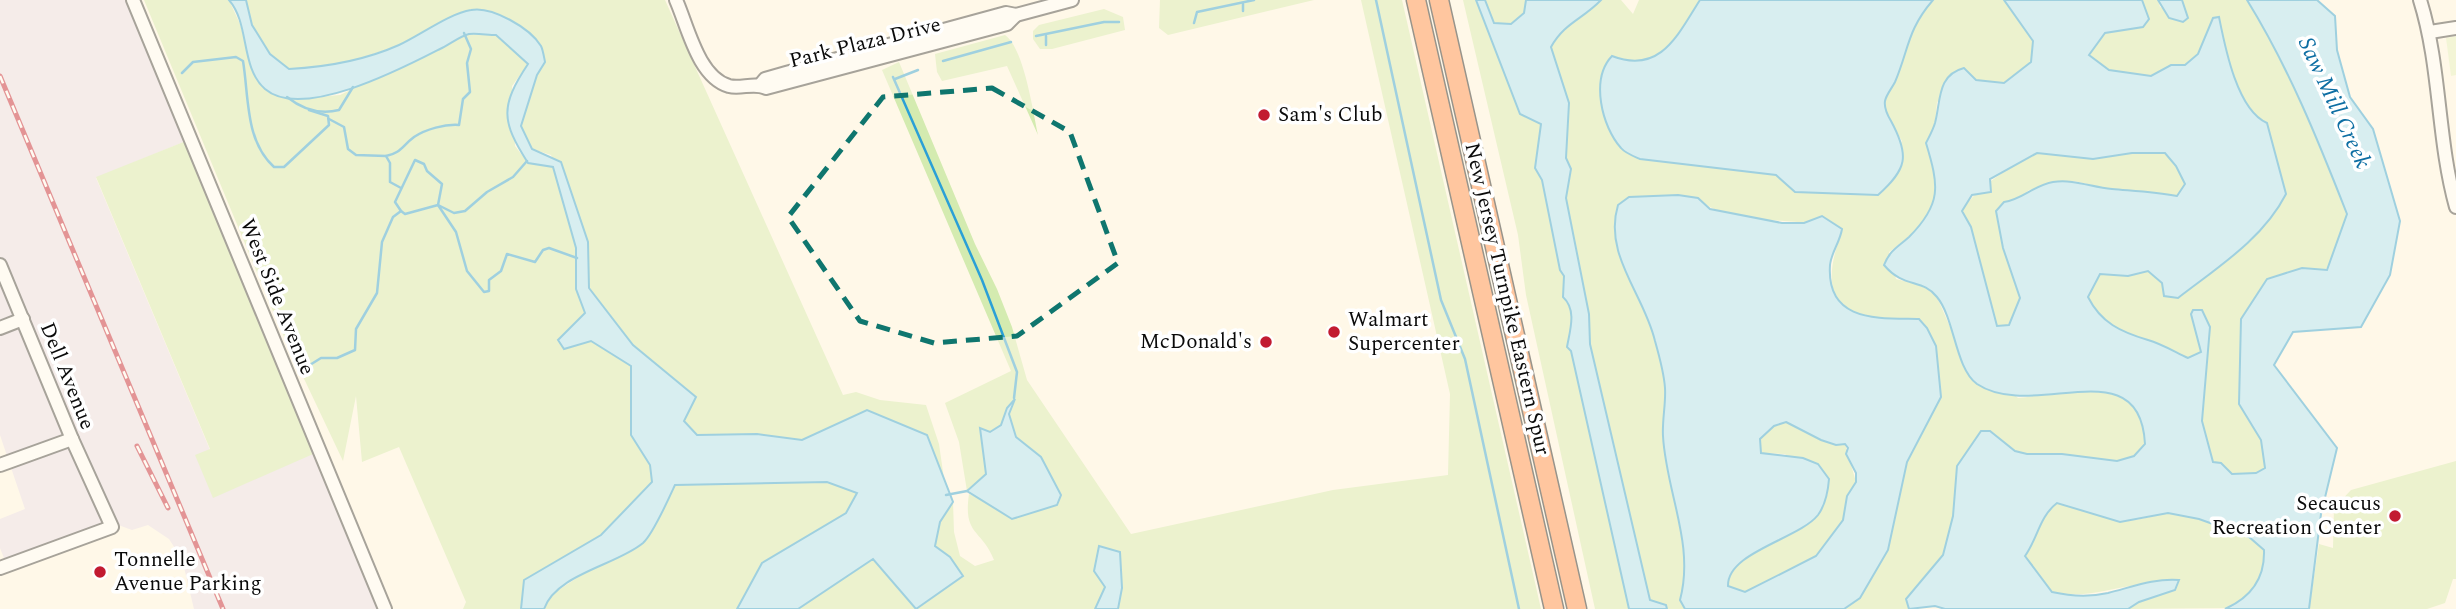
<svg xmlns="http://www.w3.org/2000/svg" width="2456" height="609" viewBox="0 0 2456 609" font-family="Spectral,serif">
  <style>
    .industrial { fill: #e8ddeb }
    .green { fill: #d4ebb0 }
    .pitch { fill: #e5f2c2 }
    .water { fill: #a9e3fa; stroke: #2ba0d6; stroke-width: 2; fill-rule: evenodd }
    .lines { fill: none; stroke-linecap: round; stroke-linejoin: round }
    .stream { stroke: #2ba0d6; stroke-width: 2.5 }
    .minor-casing { stroke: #3d3d3d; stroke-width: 16 }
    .highway-casing { stroke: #1b1b1b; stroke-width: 21 }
    .minor { stroke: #fff; stroke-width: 12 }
    .highway { stroke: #fe8b47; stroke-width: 18 }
    .rail-casing { stroke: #c21b31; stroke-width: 5 }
    .rail { stroke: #fff; stroke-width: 2.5; stroke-dasharray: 8; stroke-linecap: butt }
    .marked { fill: none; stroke: #0f766e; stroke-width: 5; stroke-dasharray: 14 9; stroke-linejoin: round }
    .poi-dot { fill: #c21b31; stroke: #fff; stroke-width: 2.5 }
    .labels { text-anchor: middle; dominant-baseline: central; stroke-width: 7; stroke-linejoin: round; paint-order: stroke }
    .street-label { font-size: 21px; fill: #0a0a0a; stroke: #fff }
    .poi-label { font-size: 21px; fill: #0a0a0a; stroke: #fff; text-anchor: start }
    .water-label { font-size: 23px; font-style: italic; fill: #0d6ea3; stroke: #fff }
  </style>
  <rect width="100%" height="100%" fill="#fff8e8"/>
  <path class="industrial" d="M 0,0 L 133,0 L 191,139 L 96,178 L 210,450 L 195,456 L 320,451 L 385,609 L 194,609 L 182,559 L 169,539 L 148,525 L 132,530 L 113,523 L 6,563 L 0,548 L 0,519 L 25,509 L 0,435 Z"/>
  <g class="green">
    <path d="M 144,0 L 229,0 L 240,24 L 254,75 L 279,96 L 296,99 L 340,95 L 468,34 L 496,35 L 528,64 L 512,86 L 515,146 L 528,163 L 553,167 L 576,248 L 576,289 L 585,313 L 565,349 L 591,341 L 631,366 L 631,435 L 650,465 L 652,482 L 601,535 L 524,580 L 521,609 L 463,609 L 466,602 L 399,447 L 362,462 L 356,396 L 343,461 L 280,328 Z"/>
    <path d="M 246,0 L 665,0 L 843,395 L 856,392 L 880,400 L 926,405 L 939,444 L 944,479 L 927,435 L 828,431 L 802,440 L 757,434 L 697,435 L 684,421 L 695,397 L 633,345 L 589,288 L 588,242 L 551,155 L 532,149 L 521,126 L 537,75 L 545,62 C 537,28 499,22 470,10 L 397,46 L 343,64 L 289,69 L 270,54 L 252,25 Z"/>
    <path d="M 1160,0 L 1314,0 L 1168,35 L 1159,28 Z"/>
    <path d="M 1361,0 L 1402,0 L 1541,609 L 1118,609 L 1122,588 L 1105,587 L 1095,609 L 798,609 L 873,558 L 916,608 L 950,557 L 935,546 L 940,522 L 953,502 L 954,532 L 960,556 L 975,566 L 994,560 C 981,528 963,536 969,494 L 993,504 L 1012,519 L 1056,505 L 1061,496 L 1041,457 L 1016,437 L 1009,414 L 1015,399 L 1001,425 L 990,432 L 980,428 L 986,474 L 967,491 L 959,442 L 945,403 L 1011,371 L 882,70 L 899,62 L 975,244 L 997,289 L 1012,327 L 1027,380 L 1131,534 L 1333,490 L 1448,475 L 1450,394 Z"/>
    <path d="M 1463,0 L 1476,0 L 1520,114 L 1541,124 L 1535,168 L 1542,180 L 1560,270 L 1564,276 L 1563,296 C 1577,310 1570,329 1567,347 L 1571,351 L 1629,609 L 1595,609 L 1526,295 L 1518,235 Z"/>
    <path d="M 1485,0 L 1526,0 L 1524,13 L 1511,24 L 1494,23 Z"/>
    <path d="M 1601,0 L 1621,0 L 1633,14 L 1639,0 L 1700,0 C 1678,34 1661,75 1612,56 L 1622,150 L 1640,159 L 1777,175 L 1795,192 L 1878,195 L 1902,141 C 1896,130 1883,113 1885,100 C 1887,93 1893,87 1896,80 C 1908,49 1910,26 1933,0 L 2004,0 L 2034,41 L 2031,62 L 2004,83 L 1976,80 L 1937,102 L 1935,123 L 1926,143 C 1943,200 1937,217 1889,252 L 1896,279 L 1924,286 L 1937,297 L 1957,343 L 2018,398 C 2053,395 2108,378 2136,407 C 2145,416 2145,432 2145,444 L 2134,456 L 2117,461 L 2062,454 L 2027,454 L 2015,451 L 1990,431 L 1957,466 L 1953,516 L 1943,555 L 1906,599 L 1909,609 L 1844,609 L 1860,598 L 1888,550 L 1907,462 L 1941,397 L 1936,346 L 1927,328 L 1919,319 C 1901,318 1874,322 1858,316 C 1822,302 1830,263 1841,235 C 1829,231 1816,225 1804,223 C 1770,218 1724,223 1698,198 L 1629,197 L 1618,205 C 1603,255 1644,294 1656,341 C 1659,355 1664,373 1665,388 C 1666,404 1662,420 1663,436 C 1666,492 1695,544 1680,600 L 1685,609 L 1667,609 L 1665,605 L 1650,601 L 1590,344 L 1589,314 L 1566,197 L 1571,169 L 1566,158 L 1569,103 L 1551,47 C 1564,23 1583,19 1601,0 Z"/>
    <path d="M 2142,0 L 2158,0 L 2160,7 L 2188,18 L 2182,0 L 2247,0 L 2278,51 L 2303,103 L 2347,214 L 2330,266 L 2324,270 L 2239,404 L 2261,440 L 2265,468 L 2256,473 L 2232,474 L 2221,463 L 2213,462 L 2202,421 L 2210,327 L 2191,314 L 2201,352 L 2188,359 C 2175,352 2162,344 2148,340 C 2121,332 2101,323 2088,297 L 2100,274 L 2128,276 L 2148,271 L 2162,283 L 2286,194 L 2267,123 C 2236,109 2226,48 2219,18 L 2213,18 L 2198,54 L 2185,65 L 2171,65 L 2151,76 L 2109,70 L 2089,55 L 2105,33 L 2149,19 Z"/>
    <path d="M 1104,9 L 1123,17 L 1125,30 L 1052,49 L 1040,49 L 1033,39 L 1033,31 L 1039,25 Z"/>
    <path d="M 1005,35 C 1024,48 1033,112 1038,135 L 1007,66 L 942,81 L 937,72 L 935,54 Z"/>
    <path d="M 191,139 L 320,451 L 213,498 L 195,455 L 210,449 L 96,177 Z"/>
    <path d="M 2037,153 L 2093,159 L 2132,153 L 2165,153 L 2176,166 L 2185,184 L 2177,196 L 2110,189 L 2074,181 L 2029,190 L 2017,200 L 2004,202 L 1996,211 L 2003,248 L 2020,298 L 2008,325 L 1997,326 L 1962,211 C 1981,182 2008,170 2037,153 Z"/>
    <path d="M 1786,422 L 1821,440 L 1845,444 L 1856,482 C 1847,497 1850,499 1846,514 C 1841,529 1827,545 1816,556 L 1745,592 L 1728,586 C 1727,556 1791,537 1812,521 C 1821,514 1824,503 1828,493 L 1785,454 L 1761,453 L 1760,439 L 1774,426 Z"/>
    <path d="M 2456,461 L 2456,579 L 2453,579 L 2445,603 L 2427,609 L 2309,609 L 2319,544 L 2333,548 L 2334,508 L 2351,490 Z"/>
    <path d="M 827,482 L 857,493 L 846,513 L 762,563 L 737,609 L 544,609 L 548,597 L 592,568 L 675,485 Z"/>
    <path d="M 2057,503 L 2136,520 L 2168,513 L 2199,519 L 2249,537 L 2264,549 L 2264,571 L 2247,597 L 2227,608 L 2128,609 L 2139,602 L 2175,590 C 2163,588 2148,583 2136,585 C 2103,590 2087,598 2052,592 L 2025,556 C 2038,538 2039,517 2057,503 Z"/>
  </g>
  <path class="pitch" d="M 2456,36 L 2456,75 L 2451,76 L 2446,38 Z"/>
  <g class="water">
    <path d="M 229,0 L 246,0 L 252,25 L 270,54 L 289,69 C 327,67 363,61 399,45 C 419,36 450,13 471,10 C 492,6 530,28 541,46 C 543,50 544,57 545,62 L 537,75 L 521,126 L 532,149 L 561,162 L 588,242 L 589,288 L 633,345 L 696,397 L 684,421 L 697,435 L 757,434 L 802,440 L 867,410 L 927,435 L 953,502 L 940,522 L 935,546 L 950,557 L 963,576 L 916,609 L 873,559 L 798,609 L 737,609 L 762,563 L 846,513 L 857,493 L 827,482 L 675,485 C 669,498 653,534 643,543 C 617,565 556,574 544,609 L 521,609 L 524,580 L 601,535 L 652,482 L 650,465 L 631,435 L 631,366 L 591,341 L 564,349 L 558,340 L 585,313 L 576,289 L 576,248 L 553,167 L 528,163 C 501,121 500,106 528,64 L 496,35 C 488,35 477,33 469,34 C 460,36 449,45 440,49 C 403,68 302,121 265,89 C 240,67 250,24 229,0 Z"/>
    <path d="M 1476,0 L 1485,0 L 1494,23 L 1511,24 L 1524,13 L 1526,0 L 1601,0 C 1583,19 1564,23 1551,47 L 1569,103 L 1566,158 L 1571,169 L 1566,198 L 1589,314 L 1590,344 L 1650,600 L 1666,605 L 1667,609 L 1629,609 L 1571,351 L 1567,347 C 1570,330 1577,310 1563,297 L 1564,276 L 1560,270 L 1542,180 L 1535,168 L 1541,124 L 1520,114 Z"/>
    <path d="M 1700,0 L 1933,0 C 1907,30 1909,49 1895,82 C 1892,88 1886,95 1885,101 C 1884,107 1888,116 1891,121 C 1910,156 1907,169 1878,195 L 1795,192 L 1776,175 L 1640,159 C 1633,156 1625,153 1621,148 C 1602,127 1590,79 1612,56 C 1661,75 1678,34 1700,0 Z"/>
    <path d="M 2004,0 L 2142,0 L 2149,19 L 2143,27 L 2105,33 L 2089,55 L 2109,70 L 2151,76 L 2171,65 L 2185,65 L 2198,54 L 2213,18 L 2219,17 C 2225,47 2237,110 2267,123 L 2286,194 C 2263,239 2218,267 2178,298 L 2164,296 L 2162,283 L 2148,271 L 2128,276 L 2100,274 L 2088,297 C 2101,323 2121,332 2148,340 C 2162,344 2175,352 2188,358 L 2201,352 L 2191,314 L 2193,310 L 2202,310 L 2210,327 L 2202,421 L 2213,462 L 2221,463 L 2232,474 L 2256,473 L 2265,468 L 2261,440 L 2239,404 L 2241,319 L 2267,279 L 2302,268 L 2327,270 L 2347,214 C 2318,140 2289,68 2247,0 L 2317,0 L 2335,16 L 2337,50 L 2350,97 L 2373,129 L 2400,221 L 2390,275 L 2361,327 L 2293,332 L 2274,365 L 2337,448 L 2321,514 L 2309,609 L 2225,609 C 2252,597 2265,578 2264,550 L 2249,537 L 2199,519 L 2168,513 L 2120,522 L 2057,503 C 2039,517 2038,538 2025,556 L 2052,592 C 2070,596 2090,597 2108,593 C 2132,587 2155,578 2179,580 L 2175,590 L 2139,602 L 2128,609 L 1945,609 L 1935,606 L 1909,609 L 1906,599 L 1943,555 L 1953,516 L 1957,466 L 1981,431 L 1990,431 L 2015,451 L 2027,454 L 2062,454 L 2117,461 L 2134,456 L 2145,444 C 2140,347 2034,422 1977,384 C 1955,368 1955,319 1937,297 C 1922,278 1904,289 1884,265 C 1890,250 1898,247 1909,237 C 1942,204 1939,186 1926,143 C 1929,137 1933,130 1935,123 C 1941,100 1937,75 1964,68 L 1976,80 L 2004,83 L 2031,62 L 2033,41 ZM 2037,153 L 2093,159 L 2132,153 L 2165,153 L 2176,166 L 2185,184 L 2177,196 C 2155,192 2134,191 2112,189 C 2091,187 2074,179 2053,182 C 2034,185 2022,200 2004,202 L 1996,211 L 2003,248 L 2020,298 L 2009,325 L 1997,326 L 1971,227 L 1962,211 L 1972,195 L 1991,192 L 1990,179 Z"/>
    <path d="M 2158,0 L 2182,0 L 2188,18 L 2183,22 L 2169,18 Z"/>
    <path d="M 1678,195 L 1698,198 L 1710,209 L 1782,223 L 1804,223 L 1822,216 L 1842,229 C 1840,242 1831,253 1830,265 C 1826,323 1879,318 1919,319 L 1927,328 L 1936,346 L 1941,397 L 1907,462 L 1888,550 L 1860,598 L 1844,609 L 1685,609 L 1680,600 C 1695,544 1666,492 1663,436 C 1662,420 1666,404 1665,388 C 1664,373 1659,355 1655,341 C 1644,294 1603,255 1618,205 L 1629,197 ZM 1786,422 L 1821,440 L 1836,445 L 1845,444 L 1848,448 L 1846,454 L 1856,473 L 1856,482 L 1847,496 L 1843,520 L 1816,556 L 1745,592 L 1728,586 C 1727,552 1799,539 1818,515 C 1826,504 1828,492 1829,479 L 1818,464 L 1803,458 L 1761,453 L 1760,439 L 1774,426 Z"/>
    <path d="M 1015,399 L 1009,414 L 1016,437 L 1041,457 L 1061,495 L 1057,505 L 1012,519 L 967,491 L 986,474 L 980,428 L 990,432 L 1001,425 L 1007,408 Z"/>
    <path d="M 1099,546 L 1120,552 L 1122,588 L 1118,609 L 1095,609 L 1105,587 L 1094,571 Z"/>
  </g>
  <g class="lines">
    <g class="stream">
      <path d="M 1376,0 L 1441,300 L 1465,359 L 1519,609"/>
      <path d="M 1243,4 L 1243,11"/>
      <path d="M 1194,23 L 1197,12 L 1254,0"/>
      <path d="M 1036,36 L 1104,22 L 1119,22"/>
      <path d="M 1046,36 L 1046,45"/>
      <path d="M 943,61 L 1011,42"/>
      <path d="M 182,73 L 193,62 L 236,57 L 243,61 C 249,97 245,141 274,167 L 284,167 L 329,125 L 328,116 L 309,110"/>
      <path d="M 893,77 L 982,280 L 1017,372 L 1014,398"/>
      <path d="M 895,79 L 918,70"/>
      <path d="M 287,97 C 302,109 319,115 339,110 L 353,87"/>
      <path d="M 329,119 L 344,127 L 348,149 L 356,155 L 386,156"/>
      <path d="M 401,188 L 390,182 L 390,163 L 386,156 C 401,153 402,146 414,137 C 426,129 445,124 459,125 L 463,99 L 470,92 L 467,63 L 471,49 L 464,33"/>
      <path d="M 401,211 L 395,202 L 415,160 L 424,164 L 427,171 L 442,184 L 438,205 L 456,232 L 467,271 L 484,292 L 489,291 L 489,280 L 501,271 L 507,254 L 535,262 L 543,250 L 549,248 L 577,258"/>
      <path d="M 305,368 L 321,358 L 337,358 L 355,350 L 356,329 L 377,293 L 382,242 L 393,217 L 401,211 L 405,214 L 438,205 L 454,213 L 465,211 L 487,192 L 513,177 L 527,161"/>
      <path d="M 946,495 L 967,491"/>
    </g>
    <g class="minor-casing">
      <g id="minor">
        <path d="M 133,0 L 385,609"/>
        <path d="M 676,0 C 688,27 698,77 729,86 C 741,89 755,82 766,88 L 1007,24 L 1016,15"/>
        <path d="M 2420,0 C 2441,67 2437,139 2456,207"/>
        <path d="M 2430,32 L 2456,28"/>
        <path d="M 760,85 L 765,79 L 786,73 L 1006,13 L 1016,15 L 1072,0"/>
        <path d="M 0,265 L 72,439 L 112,527 L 0,568"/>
        <path d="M 0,328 L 23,319"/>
        <path d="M 0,465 L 72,439"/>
      </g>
    </g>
    <g class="highway-casing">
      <g id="highway">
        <path d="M 1416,0 L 1554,609"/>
        <path d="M 1439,0 L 1577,609"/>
      </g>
    </g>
    <use href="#minor" class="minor"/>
    <use href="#highway" class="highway"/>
    <g class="rail-casing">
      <g id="rail">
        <path d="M 0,76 L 223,609"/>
        <path d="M 137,446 L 168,508"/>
      </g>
    </g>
    <use href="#rail" class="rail"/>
  </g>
  <path d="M0 0H2456V609H0ZM 992,88 L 1070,132 L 1118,263 L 1017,336 L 934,343 L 860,321 L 788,217 L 883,97 Z" fill="#fff8e8" fill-opacity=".55" fill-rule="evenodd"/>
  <path class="marked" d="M 992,88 L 1070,132 L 1118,263 L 1017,336 L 934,343 L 860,321 L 788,217 L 883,97 Z"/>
  <g class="poi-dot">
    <circle cx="1264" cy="115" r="7"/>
    <circle cx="1334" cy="332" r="7"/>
    <circle cx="1266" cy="342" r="7"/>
    <circle cx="2395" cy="516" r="7"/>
    <circle cx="100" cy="572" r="7"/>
  </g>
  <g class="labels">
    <g class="street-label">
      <text transform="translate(865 43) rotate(-14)">Park Plaza Drive</text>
      <text transform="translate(277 297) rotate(68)">West Side Avenue</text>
      <text transform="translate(1507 299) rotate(77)">New Jersey Turnpike Eastern Spur</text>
      <text transform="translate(67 376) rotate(68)">Dell Avenue</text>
    </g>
    <g class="poi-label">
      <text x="1278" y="115">Sam's Club</text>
      <text x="1348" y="320">Walmart<tspan x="1348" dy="24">Supercenter</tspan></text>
      <text x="1252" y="342" text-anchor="end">McDonald's</text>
      <text x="2381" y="504" text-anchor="end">Secaucus<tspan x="2381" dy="24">Recreation Center</tspan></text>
      <text x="114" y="560">Tonnelle<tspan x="114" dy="24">Avenue Parking</tspan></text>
    </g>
    <g class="water-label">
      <text transform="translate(2334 103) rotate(65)">Saw Mill Creek</text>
    </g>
  </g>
</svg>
